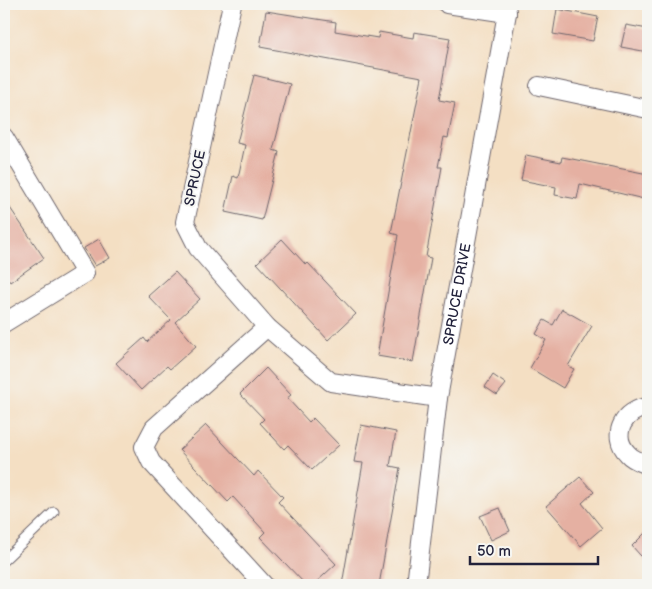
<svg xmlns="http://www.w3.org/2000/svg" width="652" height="589" viewBox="0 0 652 589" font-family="'Balsamiq Sans',sans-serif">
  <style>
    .building { fill: #e5b0a2 }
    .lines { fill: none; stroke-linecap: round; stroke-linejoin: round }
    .lane-casing { stroke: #6c646b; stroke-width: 11 }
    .street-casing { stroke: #6c646b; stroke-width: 20 }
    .lane { stroke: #fff; stroke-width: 9 }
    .street { stroke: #fff; stroke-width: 18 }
    .labels { text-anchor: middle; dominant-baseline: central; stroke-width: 4; stroke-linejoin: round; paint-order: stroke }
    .street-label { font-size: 14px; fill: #22223b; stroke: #f6f6f2 }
  </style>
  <rect width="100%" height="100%" fill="#f6f6f2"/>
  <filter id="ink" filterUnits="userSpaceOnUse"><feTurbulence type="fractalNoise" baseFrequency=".02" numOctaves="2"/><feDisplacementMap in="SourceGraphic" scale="10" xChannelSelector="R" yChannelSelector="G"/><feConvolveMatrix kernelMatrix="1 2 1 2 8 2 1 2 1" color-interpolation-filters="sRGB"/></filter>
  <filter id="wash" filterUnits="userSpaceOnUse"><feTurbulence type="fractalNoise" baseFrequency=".0096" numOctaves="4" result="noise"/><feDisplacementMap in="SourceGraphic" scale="20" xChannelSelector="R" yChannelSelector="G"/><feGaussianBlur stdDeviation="1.12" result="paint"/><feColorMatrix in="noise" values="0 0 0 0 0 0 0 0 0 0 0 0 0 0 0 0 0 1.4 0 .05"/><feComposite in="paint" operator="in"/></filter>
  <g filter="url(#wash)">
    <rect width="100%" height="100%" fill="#f4dfc3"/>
    <g id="blocks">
      <g class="building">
        <path d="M 557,9 L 598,17 L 593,41 L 553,34 Z"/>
        <path d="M 266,11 L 336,22 L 335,31 L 378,38 L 379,32 L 413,38 L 414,32 L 450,38 L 439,100 L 455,103 L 448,138 L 444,137 L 438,167 L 442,167 L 426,257 L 431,258 L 413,362 L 377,356 L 398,235 L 391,233 L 422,77 L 260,47 Z"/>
        <path d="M 626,25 L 648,29 L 648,52 L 621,47 Z"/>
        <path d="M 254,75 L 290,84 L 273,150 L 279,152 L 262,220 L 225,212 L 233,176 L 238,178 L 245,145 L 237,143 Z"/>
        <path d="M 526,155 L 561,162 L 562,157 L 648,174 L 648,200 L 580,184 L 577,199 L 555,195 L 556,187 L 521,180 Z"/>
        <path d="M 4,199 L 44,258 L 10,282 L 4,273 Z"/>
        <path d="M 99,239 L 110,258 L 95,266 L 84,248 Z"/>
        <path d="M 282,239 L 306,265 L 308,263 L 356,314 L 328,340 L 257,263 Z"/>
        <path d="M 175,272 L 200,299 L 175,322 L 196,346 L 170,369 L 167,366 L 141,390 L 116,363 L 144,338 L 147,342 L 171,320 L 148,296 Z"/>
        <path d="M 562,309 L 592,326 L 568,366 L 574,369 L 563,388 L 530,368 L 546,340 L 536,334 L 544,320 L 553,325 Z"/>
        <path d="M 266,368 L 291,395 L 287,398 L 309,422 L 313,418 L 339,445 L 312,470 L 288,445 L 284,449 L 260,423 L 264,419 L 240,394 Z"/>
        <path d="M 493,375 L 506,384 L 497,395 L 485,387 Z"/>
        <path d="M 206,425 L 254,476 L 258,471 L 283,497 L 278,502 L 336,564 L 313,585 L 306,585 L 260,537 L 265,532 L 233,497 L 228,502 L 179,450 Z"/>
        <path d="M 361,425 L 396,432 L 390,466 L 400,468 L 379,585 L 342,585 L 363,463 L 354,462 Z"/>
        <path d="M 580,477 L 594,492 L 582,503 L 602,528 L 581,546 L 546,506 Z"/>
        <path d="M 500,508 L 510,531 L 491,540 L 480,516 Z"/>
        <path d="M 648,530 L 648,564 L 632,546 Z"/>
      </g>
    </g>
  </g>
  <g filter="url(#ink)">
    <use href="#blocks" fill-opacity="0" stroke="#6c646b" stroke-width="1"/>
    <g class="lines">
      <g class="lane-casing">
        <path id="lane" d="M 4,560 L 54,512"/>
      </g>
      <g class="street-casing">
        <g id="street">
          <path d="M 232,4 L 185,222 L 198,248 L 267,327 L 331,382 L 438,398"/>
          <path d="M 447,4 L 507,13"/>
          <path d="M 539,86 L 648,109"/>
          <path d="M 4,137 L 85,273 L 4,323"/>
          <path d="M 648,407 C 625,409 609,435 628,454 C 633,460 641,462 648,465"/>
          <path d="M 264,585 L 151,462 L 144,447 L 154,428 L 267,327"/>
          <path id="s1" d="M 416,585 L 438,398 L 507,13 L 506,4"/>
        </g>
      </g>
      <use href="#lane" class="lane"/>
      <use href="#street" class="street"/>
    </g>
  </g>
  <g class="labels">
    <g class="street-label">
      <text transform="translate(195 178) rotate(-78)">SPRUCE</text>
      <text stroke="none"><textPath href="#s1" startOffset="294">SPRUCE DRIVE</textPath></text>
    </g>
  </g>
  <rect width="652" height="589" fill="none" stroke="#f6f6f2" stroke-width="20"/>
  <path d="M470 556v8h128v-8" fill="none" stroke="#22223b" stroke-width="2.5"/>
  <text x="477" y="556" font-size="15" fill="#22223b" stroke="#f6f6f2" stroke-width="4" paint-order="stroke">50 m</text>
</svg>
